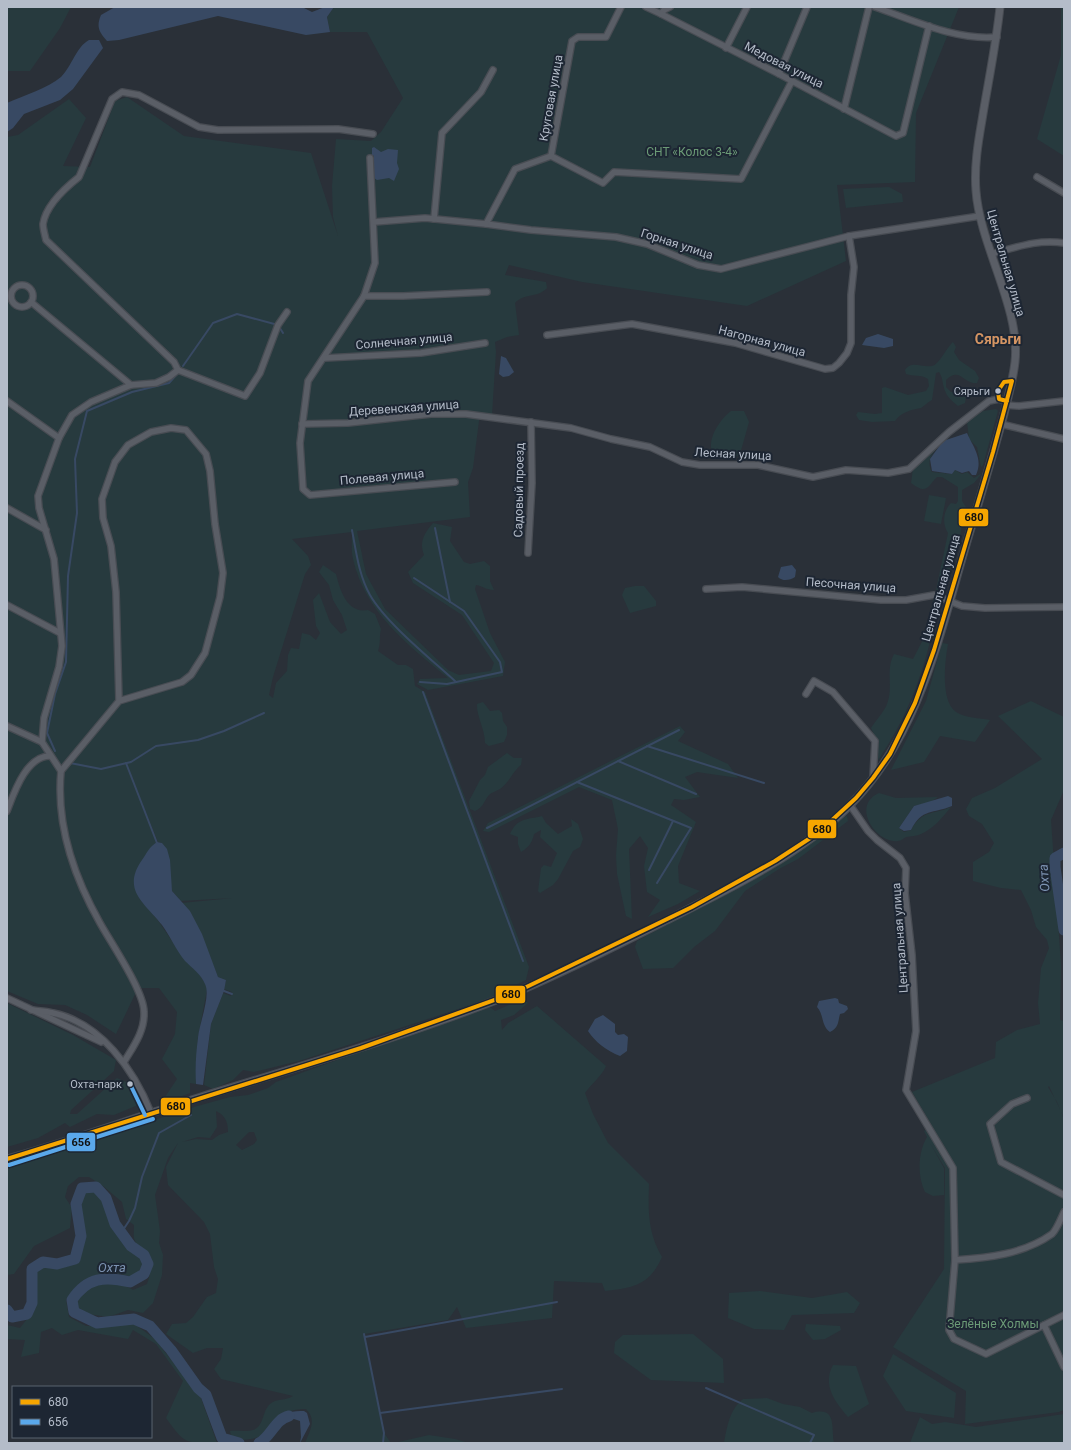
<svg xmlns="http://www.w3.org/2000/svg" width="1071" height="1450" viewBox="0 0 1071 1450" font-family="Roboto,sans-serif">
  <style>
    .green { fill: #273a3e; fill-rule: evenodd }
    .water { fill: #384963 }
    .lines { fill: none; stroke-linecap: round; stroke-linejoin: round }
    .stream { stroke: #384963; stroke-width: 2 }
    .river { stroke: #384963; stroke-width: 11 }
    .minor-casing { stroke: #484c53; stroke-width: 8 }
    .tertiary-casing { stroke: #484c53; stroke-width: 9 }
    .minor { stroke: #5a5e66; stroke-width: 5.5 }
    .tertiary { stroke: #5a5e66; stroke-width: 7 }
    .bus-1-casing { stroke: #1d2633; stroke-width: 7 }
    .bus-2-casing { stroke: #1d2633; stroke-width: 7 }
    .bus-1 { stroke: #f7a600; stroke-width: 4 }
    .bus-2 { stroke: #5aa8eb; stroke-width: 4 }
    .bus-dot { fill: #b4bcc9; stroke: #1d2633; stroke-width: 1.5 }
    .labels { text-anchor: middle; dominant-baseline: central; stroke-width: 4; stroke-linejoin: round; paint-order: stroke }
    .bus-label { font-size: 11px; fill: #b4bcc9; stroke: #1d2633; text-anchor: end }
    .street-label { font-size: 12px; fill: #b4bcc9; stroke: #1d2633 }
    .park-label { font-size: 12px; fill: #6b9a76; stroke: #1d2633 }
    .water-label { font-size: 13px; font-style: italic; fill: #7c92b1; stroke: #1d2633 }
    .quarter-label { font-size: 14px; font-weight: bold; fill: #d59563; stroke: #1d2633 }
    .line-badge { stroke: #1d2633; stroke-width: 1.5 }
    .pale-badge-label { font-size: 11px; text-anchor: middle; font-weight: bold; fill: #111 }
  </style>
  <rect width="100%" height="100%" fill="#2a3038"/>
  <g class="green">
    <path d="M 7,7 L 71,7 L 60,28 L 30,71 L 7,71 Z"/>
    <path d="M 334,7 L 959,7 L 916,113 L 915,182 L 837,185 L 846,261 L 747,306 L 582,282 L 509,265 L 505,275 L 546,282 L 547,288 C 538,298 524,293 515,303 L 519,335 L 507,337 L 495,342 L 496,352 L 492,415 L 480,413 L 473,468 L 468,482 L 470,517 L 357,531 L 366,574 L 385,609 L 448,670 L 459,675 L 491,671 L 494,663 L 462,615 L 413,583 L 408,572 L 424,555 C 419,543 424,533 433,523 L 452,527 L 450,541 L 464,562 L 470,564 L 484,561 L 490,566 L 490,581 L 494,590 C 486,590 483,586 476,585 L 475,589 L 490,633 L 505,662 L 503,676 L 428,690 L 417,684 L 420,679 L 448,678 C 408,645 365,612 353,559 C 351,551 352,540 352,532 L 292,539 L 308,556 L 311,565 L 305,574 L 273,677 L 269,695 L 273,698 L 276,683 L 287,671 L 288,655 L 291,648 L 299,649 L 302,633 L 310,635 L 316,640 L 320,633 L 316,626 L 313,600 L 319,593 L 330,622 L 341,634 L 347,630 L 342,615 L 333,600 L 329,585 L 319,572 L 323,565 L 336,574 C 340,590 347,614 368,610 L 375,614 L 381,629 C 379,637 381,643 378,651 L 398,665 L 406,665 L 413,669 L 415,686 L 425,692 L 529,967 L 526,980 L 483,1001 L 299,1061 L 254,1072 L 243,1070 L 233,1080 L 213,1089 L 204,1085 L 211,1024 L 223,993 L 231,996 L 232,992 L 224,989 L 226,980 L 218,977 L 190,911 L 181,903 L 233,898 L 181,901 L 172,891 L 162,843 L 158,842 L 143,806 L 157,842 C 140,854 141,880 139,898 L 157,919 L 185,960 L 199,974 L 206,984 L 207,990 L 198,1037 L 196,1084 L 190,1083 L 190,1093 L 167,1102 L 163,1100 L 177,1079 L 162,1059 L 175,1034 L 177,1012 L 159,988 L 138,988 L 116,1034 L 87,1015 L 65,1005 L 38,1004 L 7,991 L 7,137 L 18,135 L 69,99 L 86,118 L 63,166 L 90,167 L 115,101 L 127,97 L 184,136 L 311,153 L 338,236 L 333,217 L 332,186 L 336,139 L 371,141 L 381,132 L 403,98 L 367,32 L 330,32 L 327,17 Z"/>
    <path d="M 1061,7 L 1064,7 L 1064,156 L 1037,139 L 1061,55 Z"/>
    <path d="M 889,187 L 902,194 L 903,202 L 846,208 L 843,189 Z"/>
    <path d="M 953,342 L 956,347 L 954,352 L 959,360 L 975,371 L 979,378 L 977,383 C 964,385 960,366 946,380 L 946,387 L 951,392 L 967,392 L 965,403 L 958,406 C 952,401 946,396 944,388 C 942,382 943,378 939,372 L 936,373 L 932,400 C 928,402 924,406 921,408 C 911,410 901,412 895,421 L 872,422 L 859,420 L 856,415 L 858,412 L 875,414 L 882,413 L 882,388 L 885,387 L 908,395 L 926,391 L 929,386 L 928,379 C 921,374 913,377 906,374 L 905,370 C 912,360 921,368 932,366 C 939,365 947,347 953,342 Z"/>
    <path d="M 996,409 L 998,411 L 983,465 L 981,467 L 977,447 L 969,439 L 967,422 L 983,411 Z"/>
    <path d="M 731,411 L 744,411 L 749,422 L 740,454 L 733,459 L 715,457 C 703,443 720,419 731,411 Z"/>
    <path d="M 940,444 C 934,453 925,459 932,472 L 952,474 L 955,470 L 962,474 L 967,472 L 974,478 L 982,473 L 974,483 L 962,490 L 962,501 L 966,507 L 962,522 L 960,538 L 946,585 L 944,588 L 936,590 L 948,533 C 942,524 943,511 951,503 L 956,504 L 958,501 L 958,487 L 942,477 L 937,477 C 927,487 927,495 911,483 L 913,468 Z"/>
    <path d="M 929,495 L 946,498 L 941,524 L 924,521 Z"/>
    <path d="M 635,586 L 644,586 L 656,601 L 656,606 L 630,613 L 622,595 L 625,588 Z"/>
    <path d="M 934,596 L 940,602 C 925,665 914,707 877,762 L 878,743 L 871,728 C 876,720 884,712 887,704 C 894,687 885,671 894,654 L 913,659 L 926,634 Z"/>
    <path d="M 942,643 L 948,644 C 945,661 940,701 956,712 C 965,718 980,718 990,720 L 975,742 L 940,736 L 924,762 L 891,770 L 926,701 Z"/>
    <path d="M 1031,701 L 1064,717 L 1064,790 L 1051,820 L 1061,965 L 1060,1020 L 1064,1021 L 1064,1118 L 1049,1086 L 1048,1087 L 1057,1102 L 1064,1119 L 1064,1410 L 1059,1412 L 965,1424 L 966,1391 L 893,1347 L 944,1269 L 945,1168 L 930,1143 L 944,1168 L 944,1195 L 933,1196 L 925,1192 C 917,1176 918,1152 927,1137 L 924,1131 L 932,1126 L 912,1092 L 995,1058 L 996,1042 L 1017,1030 L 1040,1024 L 1038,1003 L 1041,968 L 1049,948 L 1047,940 L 1036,927 L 1031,910 L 1021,890 L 1001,888 L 973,881 L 973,862 L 989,852 L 994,843 L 982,824 L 969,816 L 966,809 L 972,798 L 995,788 L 1042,759 L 998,716 Z"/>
    <path d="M 483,702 L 490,711 L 499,710 L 502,713 L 503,721 L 507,727 L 507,735 L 504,742 L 489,746 L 485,743 C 485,729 476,715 477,704 Z"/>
    <path d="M 680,726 L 685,732 L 678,741 L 728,764 L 738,778 L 697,772 L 685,777 L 700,797 L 684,800 L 674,799 L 671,805 L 696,822 L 678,866 L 679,883 L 700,891 L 678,904 L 648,917 L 660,900 L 647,892 L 644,866 L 648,848 L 640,836 L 629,849 L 632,919 L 626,916 L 617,874 L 616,855 L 618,829 L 612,800 L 579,787 L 489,832 L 483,831 L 488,823 Z"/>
    <path d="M 507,753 L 514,758 L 522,758 L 521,765 C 512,772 510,782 500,789 C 497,791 492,792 489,795 C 483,802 484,807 475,811 L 470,809 L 469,801 L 480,780 L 485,775 L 488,767 Z"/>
    <path d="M 879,793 L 896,798 L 938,797 L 931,802 L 914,806 L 899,828 L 904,832 L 911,830 C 923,809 933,815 951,807 C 943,817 933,829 921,834 C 917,836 911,836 906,837 C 904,838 901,841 898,841 C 877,844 850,806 879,793 Z"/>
    <path d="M 542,816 L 546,823 L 558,834 L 572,826 L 571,819 L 578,824 L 583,839 L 580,847 L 573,851 L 558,879 L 553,885 L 540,893 L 538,891 L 541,868 L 544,865 L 551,867 L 557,853 L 540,837 L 541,830 L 534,834 C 532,843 529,847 521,852 L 518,844 L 518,837 L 510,834 C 518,817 527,820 542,816 Z"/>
    <path d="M 847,816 L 848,821 L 798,859 L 779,869 L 745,891 L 715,931 L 694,947 L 673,968 L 643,969 L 635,947 L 637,941 L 758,874 L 842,817 Z"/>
    <path d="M 523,999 L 528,1003 L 514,1015 L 501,1020 L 502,1030 L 508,1023 L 537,1006 L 606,1066 C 602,1076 591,1084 585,1093 L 593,1114 L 608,1143 L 649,1184 C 648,1212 648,1233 662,1257 C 650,1285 633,1288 605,1291 L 602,1283 L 554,1281 L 552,1318 L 466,1328 L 457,1307 L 448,1320 L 364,1334 L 384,1433 L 391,1443 L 305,1443 C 310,1430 317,1420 306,1409 C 286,1409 275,1417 266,1434 C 255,1439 244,1441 232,1439 L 230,1431 C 237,1430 246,1432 253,1430 C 264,1427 262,1411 270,1404 C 276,1398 286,1401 293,1396 L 221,1379 L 214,1369 L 221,1359 L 223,1348 L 207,1348 L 193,1353 L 166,1334 L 172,1324 L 186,1323 L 193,1317 L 207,1297 L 216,1293 L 218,1279 L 214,1267 L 210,1234 L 204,1222 L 168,1185 L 166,1167 L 178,1143 L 168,1158 L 155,1195 L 160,1231 L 159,1243 L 163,1255 L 162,1275 L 153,1303 L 143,1313 L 128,1310 L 108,1317 L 88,1314 L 77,1307 C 80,1286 96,1281 115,1282 C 121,1283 128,1287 133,1290 L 147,1284 C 156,1259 145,1261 135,1241 C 133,1237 134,1230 134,1225 L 126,1219 L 122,1202 L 103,1186 L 89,1177 L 79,1177 L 68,1186 L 65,1197 L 72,1208 L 70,1228 L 34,1246 L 14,1274 L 7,1275 L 7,1168 L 194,1107 L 230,1097 L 248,1095 L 268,1088 L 276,1082 L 426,1028 L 490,1007 L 495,1011 ZM 216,1111 C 225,1115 228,1122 228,1132 L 219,1135 L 212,1140 L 196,1139 L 182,1142 L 198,1137 L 210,1138 L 217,1127 ZM 249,1132 L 254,1132 L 257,1140 L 254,1144 L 242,1150 L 236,1145 Z"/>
    <path d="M 7,1003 L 73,1035 L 116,1060 L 114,1071 L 71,1110 L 70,1114 L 77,1114 L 117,1078 L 133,1085 L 139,1100 L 138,1105 L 114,1115 L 97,1114 L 70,1127 L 65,1123 L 38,1138 L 7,1147 Z"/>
    <path d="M 85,1191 L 94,1191 L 102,1200 L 112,1226 L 130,1249 L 142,1258 L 144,1264 L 139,1271 L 131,1277 C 103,1266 83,1277 66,1300 L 69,1317 L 86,1326 L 105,1326 L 118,1321 L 133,1323 L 155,1339 L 201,1398 L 217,1443 C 184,1443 185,1444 166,1418 L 183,1381 L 156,1344 L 133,1330 L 128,1339 L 78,1330 L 62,1335 L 52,1328 L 41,1332 L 39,1353 L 21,1357 L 25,1340 L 7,1339 L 7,1325 L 20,1328 L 35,1309 L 36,1271 L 42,1266 C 57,1268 68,1269 80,1260 L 85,1232 L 81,1205 Z"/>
    <path d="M 760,1291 L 812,1298 L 847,1292 L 860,1303 L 854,1313 L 792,1315 L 784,1330 L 754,1329 L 728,1318 L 729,1293 Z"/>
    <path d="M 806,1324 L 840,1326 L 841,1330 L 825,1339 L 813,1340 L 805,1330 Z"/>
    <path d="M 693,1334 L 723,1359 L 724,1383 L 651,1380 L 614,1353 L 615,1342 L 623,1335 Z"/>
    <path d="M 893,1354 L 956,1393 L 954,1418 L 906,1411 L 883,1376 Z"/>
    <path d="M 833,1365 L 856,1366 L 869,1404 L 848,1417 C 835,1402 822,1385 833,1365 Z"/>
    <path d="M 767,1398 L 783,1404 L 800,1407 L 812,1413 C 837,1406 831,1427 834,1443 L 724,1443 C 727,1428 729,1410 743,1399 Z"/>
    <path d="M 1064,1414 L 1064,1443 L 910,1443 L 920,1417 L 932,1424 L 945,1422 L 976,1427 Z"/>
    <path d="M 429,1435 L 455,1439 L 469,1443 L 394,1443 Z"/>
  </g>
  <g class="water">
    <path d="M 115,7 L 302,7 L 312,12 L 325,7 L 334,7 L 327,17 L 330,32 L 306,35 L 218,16 L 119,40 L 107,41 C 99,32 96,27 101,15 Z"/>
    <path d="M 89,40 L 99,40 L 103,48 L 73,89 L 60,100 L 24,114 L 13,128 L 7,132 L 7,103 C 23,96 48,88 61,77 C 72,66 76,47 89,40 Z"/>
    <path d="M 374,147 L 381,152 L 388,149 L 398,150 L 397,163 L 399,169 L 394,181 L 389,178 L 377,180 L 374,178 L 374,156 L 372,155 L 372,148 Z"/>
    <path d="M 878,334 L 893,339 L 893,346 L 884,348 L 862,345 L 866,338 Z"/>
    <path d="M 501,356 L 506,358 L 514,372 L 509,376 L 503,377 L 499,374 Z"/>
    <path d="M 967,433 C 972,445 984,459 976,475 L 972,475 L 969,471 L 962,473 L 955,470 L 952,474 L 932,471 L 930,459 L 943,441 Z"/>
    <path d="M 792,565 L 796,570 L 795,577 C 790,580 783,582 778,577 L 781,567 Z"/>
    <path d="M 948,796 L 952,798 L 952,806 C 933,814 922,808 911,830 L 904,831 L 899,828 L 914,806 Z"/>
    <path d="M 157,842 L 162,843 L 167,849 L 170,860 L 172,891 L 190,911 L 202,934 L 218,977 L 226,980 L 224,991 L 211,1024 L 203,1085 L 196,1084 C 195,1068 196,1053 198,1038 C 199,1024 211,996 205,984 C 201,974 192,968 185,961 C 176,950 170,936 162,925 C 145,903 121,890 142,860 C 147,853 149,847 157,842 Z"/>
    <path d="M 835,998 L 838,999 L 839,1003 L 847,1006 L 848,1009 L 844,1013 L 840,1014 C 838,1021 839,1028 830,1032 C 821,1026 824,1014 817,1007 L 819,1001 Z"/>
    <path d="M 603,1015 L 615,1024 L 615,1032 L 618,1035 L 624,1034 L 628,1037 L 627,1051 L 620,1056 C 607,1051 595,1042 588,1031 L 595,1019 Z"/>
    <path d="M 304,1411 L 307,1413 L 310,1424 L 300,1443 L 301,1437 L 300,1421 L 291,1418 L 277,1422 C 282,1412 294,1411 304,1411 Z"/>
  </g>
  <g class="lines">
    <g class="stream">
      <path d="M 183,366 L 213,323 L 237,314 L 278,325 L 283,333"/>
      <path d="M 435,528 L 450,602"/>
      <path d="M 352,530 C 356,551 359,576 370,595 C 386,623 431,659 456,682"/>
      <path d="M 414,578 L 464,611 L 500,662 L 502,672 L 447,684 L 420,682"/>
      <path d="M 423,692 L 523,961"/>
      <path d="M 647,746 L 764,783"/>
      <path d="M 55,751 L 47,733 L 55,694 L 66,662 L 68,576 L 77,513 L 75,459 L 87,411 L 132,392 L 169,383 L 177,374"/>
      <path d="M 618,761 L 696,794"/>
      <path d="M 70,763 L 101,769 L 131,762 L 156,746 L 198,740 L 224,731 L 264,713"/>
      <path d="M 126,763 L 157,843"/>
      <path d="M 577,782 L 691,828 L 657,883"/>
      <path d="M 487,828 L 679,730"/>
      <path d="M 649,870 L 673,821"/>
      <path d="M 224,991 L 232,994"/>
      <path d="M 121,1233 L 129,1221 L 135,1208 L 142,1177 L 159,1133 L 191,1115"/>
      <path d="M 364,1334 L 384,1433 L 383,1443"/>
      <path d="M 365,1337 L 557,1302"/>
      <path d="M 706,1388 L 814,1435 L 810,1443"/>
      <path d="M 380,1413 L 562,1389"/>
    </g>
    <g class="river">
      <path d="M 1064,853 L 1055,858 L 1055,867 L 1064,930"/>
      <path d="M 7,1310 L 12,1317 L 27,1314 L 32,1303 L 32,1269 L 43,1262 L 57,1264 L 75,1259 L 81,1236 L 76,1204 L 82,1188 L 96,1187 L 106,1198 L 115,1224 L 131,1246 L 144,1255 L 148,1264 L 144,1274 L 130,1282 C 105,1276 87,1277 72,1300 L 74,1312 L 97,1323 L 134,1319 L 150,1326 L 171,1350 L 198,1388 L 206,1395 L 222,1438 L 239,1443"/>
      <path d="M 259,1443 C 271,1437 275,1419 289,1416"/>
    </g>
    <g class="minor-casing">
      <g id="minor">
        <path d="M 621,7 L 606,37 L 578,37 L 572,41 L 551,156 L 603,183 L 614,172 L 741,179 L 792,81"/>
        <path d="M 646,7 L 661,14 L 664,10 L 670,7"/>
        <path d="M 875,7 C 913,20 956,41 997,37"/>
        <path d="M 661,14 L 779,74 L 896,136 L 903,133 L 929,26"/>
        <path d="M 726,48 L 747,7"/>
        <path d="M 779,74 L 807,7"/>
        <path d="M 844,109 L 869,7"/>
        <path d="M 551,156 L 515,169 L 486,224 L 531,230 L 616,237 L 647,244 L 698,265 L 721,269 L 849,236 L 980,216"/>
        <path d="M 370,158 L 375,263 L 364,296 L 308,381 L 300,443 L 303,489 L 310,495 L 455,482"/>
        <path d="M 1037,177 L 1064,193"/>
        <path d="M 434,219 L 442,133 L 481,92 L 493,70"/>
        <path d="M 374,222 L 425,218 L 486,224"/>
        <path d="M 991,254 C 1017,247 1038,239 1064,243"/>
        <circle cx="22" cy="296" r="11"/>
        <path d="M 364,296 L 403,296 L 487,292"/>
        <path d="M 31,302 L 131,385"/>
        <path d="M 547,335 L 632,324 L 735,343 L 825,369 L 833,368 L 839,363 L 847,353 L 851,343 L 851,295 L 854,267 L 849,236"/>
        <path d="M 325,358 L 421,353 L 485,343"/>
        <path d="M 178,370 L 174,362 L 46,240 C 45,235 43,229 43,224 C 46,205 65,188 79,177 L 112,99 L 122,92 L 139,95 L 199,127 L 218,130 L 338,129 L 373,134"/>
        <path d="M 7,401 L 59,438"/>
        <path d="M 1006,405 L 1019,406 L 1064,401"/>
        <path d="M 302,424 L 348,423 L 431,414 L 466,414 L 571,428 L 611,439 L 650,447 L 682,462 L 700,465 L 758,465 L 813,477 L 846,470 L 888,473 L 909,469 L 949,432 L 989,401 L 999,399 L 1007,401"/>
        <path d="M 1001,424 L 1064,439"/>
        <path d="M 7,508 L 46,530"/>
        <path d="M 528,553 L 532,483 L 531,422"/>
        <path d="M 706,589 L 742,587 L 881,600 L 906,600 L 934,595 L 962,606 L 985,608 L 1064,607"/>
        <path d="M 7,605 L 60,633"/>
        <path d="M 806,694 L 814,681 L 833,692 L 875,741 L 873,778"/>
        <path d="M 119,701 L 182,682 L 191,675 L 205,653 L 220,597 L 223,573 L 215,524 L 210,471 L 206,454 L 186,430 L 171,428 L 151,432 L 128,445 L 115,462 L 102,499 L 103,518 L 111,546 L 116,592 L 119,701 L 61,771 C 56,824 74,877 100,923 C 111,943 144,991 144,1012 C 145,1031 133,1047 124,1062"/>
        <path d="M 7,726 L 42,742"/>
        <path d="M 61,771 L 42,742 L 44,718 L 59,667 L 62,646 L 54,559 L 39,508 L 38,496 L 59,438 L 72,415 L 91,402 L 131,385 L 156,383 L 169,377 L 178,370 L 245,396 L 260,373 L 278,325 L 287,312"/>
        <path d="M 850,805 L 868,831 L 877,840 L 900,858 L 906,868 L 905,893 L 912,955 L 916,1031 L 906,1090 L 953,1168 L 955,1260 L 949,1330 L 954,1339 L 986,1354 L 1064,1315"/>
        <path d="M 7,811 C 14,793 26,756 50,756"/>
        <path d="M 7,998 L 101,1042"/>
        <path d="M 31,1010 C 39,1011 46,1011 53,1013 C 101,1023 134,1070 151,1113"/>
        <path d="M 1027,1098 L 1012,1104 L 990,1124 L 1001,1162 L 1064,1195"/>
        <path d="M 955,1260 C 988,1258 1024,1254 1052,1234 C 1057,1229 1061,1218 1064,1212"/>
        <path d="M 1044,1325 L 1064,1367"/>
      </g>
    </g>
    <g class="tertiary-casing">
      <path id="tertiary" d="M 7,1159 C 72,1141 136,1117 201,1097 C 307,1064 416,1033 519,991 C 568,970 616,946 663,922 C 725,891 801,855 850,805 C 924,731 942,621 972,525 C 983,488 994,451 1004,414 C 1008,397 1013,380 1015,362 C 1021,309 980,246 976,191 C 974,167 978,143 982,120 C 988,83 996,45 1000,7"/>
    </g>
    <use href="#minor" class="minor"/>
    <use href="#tertiary" class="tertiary"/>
    <g class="bus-1-casing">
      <path id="bus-1" d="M 7,1159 L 361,1048 L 514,993 L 692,907 L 775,861 L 818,833 L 856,798 L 873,778 L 890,754 L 915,703 L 934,650 L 993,452 L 1012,381 L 1004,382 L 998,391 L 999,399 L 1007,401"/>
    </g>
    <g class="bus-2-casing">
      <g id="bus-2">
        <path d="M 130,1084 L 145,1115"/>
        <path d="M 9,1165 L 153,1119"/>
      </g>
    </g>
    <use href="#bus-1" class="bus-1"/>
    <use href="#bus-2" class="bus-2"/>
  </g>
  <g class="bus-dot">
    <circle cx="998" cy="391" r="3.5"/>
    <circle cx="130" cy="1084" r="3.5"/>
  </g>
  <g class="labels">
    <g class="bus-label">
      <text x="990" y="391">Сярьги</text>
      <text x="122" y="1084">Охта-парк</text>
    </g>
    <g class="street-label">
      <text transform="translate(784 65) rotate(27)">Медовая улица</text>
      <text transform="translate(551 98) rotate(-80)">Круговая улица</text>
      <text transform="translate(677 244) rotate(18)">Горная улица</text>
      <text transform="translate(1006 263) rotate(74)">Центральная улица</text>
      <text transform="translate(404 341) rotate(-5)">Солнечная улица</text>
      <text transform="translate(762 341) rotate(15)">Нагорная улица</text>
      <text transform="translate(404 408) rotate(-4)">Деревенская улица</text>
      <text transform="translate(733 454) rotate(3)">Лесная улица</text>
      <text transform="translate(382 477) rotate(-5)">Полевая улица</text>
      <text transform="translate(519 490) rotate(-89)">Садовый проезд</text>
      <text transform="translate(851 585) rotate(4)">Песочная улица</text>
      <text transform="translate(941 588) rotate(-74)">Центральная улица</text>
      <text transform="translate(900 938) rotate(-94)">Центральная улица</text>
    </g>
    <g class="park-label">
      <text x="692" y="152">СНТ «Колос 3-4»</text>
      <text x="993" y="1324">Зелёные Холмы</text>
    </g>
    <g class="water-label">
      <text transform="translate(1044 878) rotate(-94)">Охта</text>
      <text x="112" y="1267">Охта</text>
    </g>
    <g class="quarter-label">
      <text x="998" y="339">Сярьги</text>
    </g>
  </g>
  <g class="line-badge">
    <rect x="958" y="508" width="31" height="19" rx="4" fill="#f7a600"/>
    <rect x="807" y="819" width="30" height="20" rx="4" fill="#f7a600"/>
    <rect x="495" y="985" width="31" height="19" rx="4" fill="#f7a600"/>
    <rect x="160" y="1097" width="31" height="19" rx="4" fill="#f7a600"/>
    <rect x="66" y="1132" width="30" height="20" rx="4" fill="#5aa8eb"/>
  </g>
  <g class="pale-badge-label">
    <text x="974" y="521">680</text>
    <text x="822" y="833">680</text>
    <text x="511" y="998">680</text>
    <text x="176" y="1110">680</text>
    <text x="81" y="1146">656</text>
  </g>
  <rect width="1071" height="1450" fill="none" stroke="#b4bcc9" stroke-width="16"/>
  <rect x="12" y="1386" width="140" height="52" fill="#1d2633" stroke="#59626f"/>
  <rect x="20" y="1399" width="20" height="6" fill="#f7a600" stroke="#59626f"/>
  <text x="48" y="1406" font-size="12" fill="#b4bcc9">680</text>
  <rect x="20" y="1419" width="20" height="6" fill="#5aa8eb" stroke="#59626f"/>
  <text x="48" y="1426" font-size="12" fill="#b4bcc9">656</text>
</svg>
